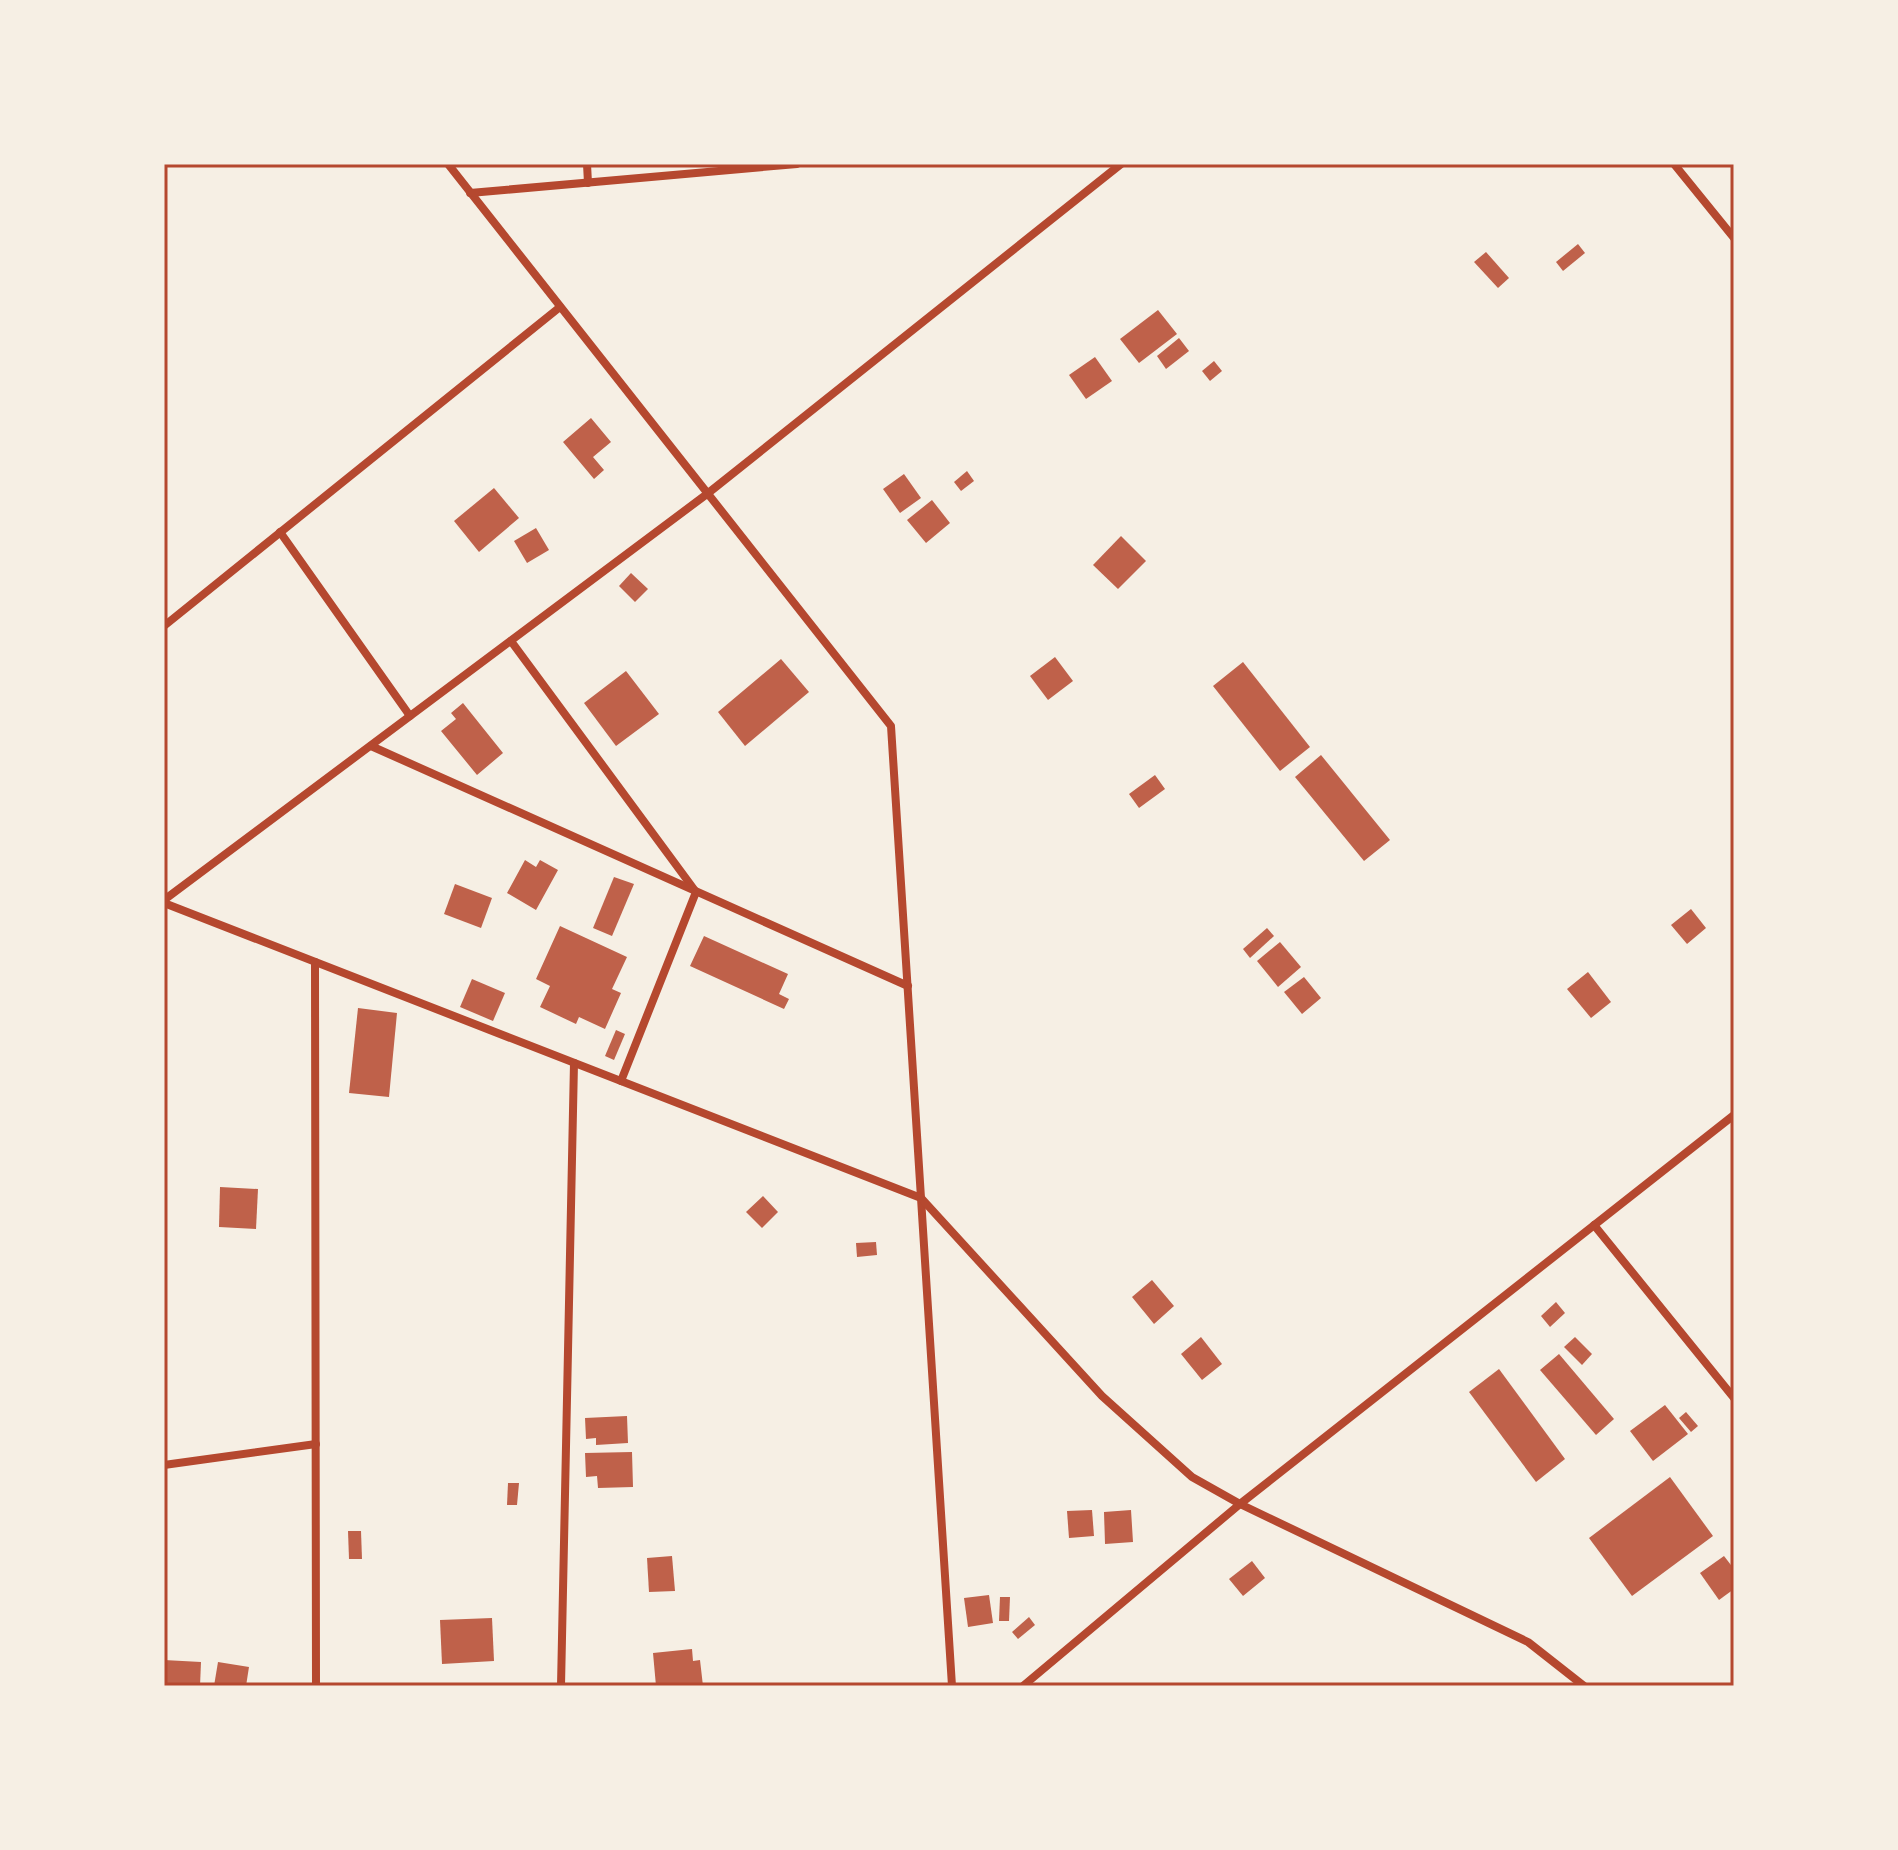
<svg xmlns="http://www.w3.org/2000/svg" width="1898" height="1850" viewBox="0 0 1898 1850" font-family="'PT Sans Narrow',sans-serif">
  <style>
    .building { fill: #bf614a }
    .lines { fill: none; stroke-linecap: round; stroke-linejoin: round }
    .minor { stroke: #b5482f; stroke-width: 8 }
    .neatline { fill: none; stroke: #b5482f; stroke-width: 3 }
  </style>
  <rect width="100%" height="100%" fill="#f6efe4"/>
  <g class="building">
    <path d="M 1578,244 L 1585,253 L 1563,271 L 1556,262 Z"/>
    <path d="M 1486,252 L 1509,278 L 1498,288 L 1474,262 Z"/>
    <path d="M 1158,310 L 1177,334 L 1139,363 L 1120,339 Z"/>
    <path d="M 1179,338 L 1189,351 L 1166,369 L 1157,356 Z"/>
    <path d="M 1095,357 L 1112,381 L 1086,399 L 1069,375 Z"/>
    <path d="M 1214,361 L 1222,371 L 1210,381 L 1202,371 Z"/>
    <path d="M 591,418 L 611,442 L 593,457 L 604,470 L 594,479 L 563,442 Z"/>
    <path d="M 967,471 L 974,481 L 961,491 L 954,482 Z"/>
    <path d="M 904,474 L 921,498 L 900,513 L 883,489 Z"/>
    <path d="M 494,488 L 519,518 L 479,552 L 454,521 Z"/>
    <path d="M 932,500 L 950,523 L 926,543 L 907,520 Z"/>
    <path d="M 536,528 L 549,550 L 527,563 L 514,541 Z"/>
    <path d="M 1121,536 L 1146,561 L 1118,589 L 1093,565 Z"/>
    <path d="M 631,573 L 648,589 L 635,602 L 619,586 Z"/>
    <path d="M 1055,657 L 1073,681 L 1048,700 L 1030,676 Z"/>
    <path d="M 781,659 L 809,692 L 745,746 L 718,712 Z"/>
    <path d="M 1243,662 L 1310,747 L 1280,771 L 1213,686 Z"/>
    <path d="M 626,671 L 659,714 L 616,746 L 584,703 Z"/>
    <path d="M 463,703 L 503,753 L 477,775 L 441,731 L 456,719 L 451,713 Z"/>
    <path d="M 1321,755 L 1390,840 L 1364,861 L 1295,777 Z"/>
    <path d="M 1155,775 L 1165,789 L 1139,808 L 1129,794 Z"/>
    <path d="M 525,860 L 536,867 L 540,860 L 558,870 L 536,910 L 507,893 Z"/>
    <path d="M 614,877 L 634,884 L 612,936 L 593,928 Z"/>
    <path d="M 455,884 L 492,898 L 481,928 L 444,914 Z"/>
    <path d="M 1691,909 L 1706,928 L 1687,944 L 1671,925 Z"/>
    <path d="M 560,926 L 627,957 L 612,989 L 621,993 L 605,1029 L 579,1017 L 576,1024 L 540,1007 L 550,986 L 536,979 Z"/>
    <path d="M 1267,928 L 1274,936 L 1250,958 L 1243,949 Z"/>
    <path d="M 704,936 L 788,974 L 779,994 L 789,999 L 784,1009 L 690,966 Z"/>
    <path d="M 1280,942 L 1301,967 L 1278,987 L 1257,961 Z"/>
    <path d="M 1588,972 L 1611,1002 L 1591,1018 L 1567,989 Z"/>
    <path d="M 1304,977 L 1321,998 L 1302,1014 L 1284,992 Z"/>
    <path d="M 472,979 L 505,993 L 493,1021 L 460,1007 Z"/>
    <path d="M 358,1008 L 397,1013 L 389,1097 L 349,1093 Z"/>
    <path d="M 616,1030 L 625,1034 L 614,1060 L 605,1056 Z"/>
    <path d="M 220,1187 L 258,1189 L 256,1229 L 219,1227 Z"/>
    <path d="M 763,1196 L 778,1212 L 762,1228 L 746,1212 Z"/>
    <path d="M 876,1242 L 877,1255 L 857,1257 L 856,1243 Z"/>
    <path d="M 1152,1280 L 1174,1306 L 1154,1324 L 1132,1297 Z"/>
    <path d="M 1556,1302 L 1565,1313 L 1550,1327 L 1541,1316 Z"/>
    <path d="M 1201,1337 L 1222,1364 L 1202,1380 L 1181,1354 Z"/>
    <path d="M 1575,1337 L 1592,1354 L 1582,1365 L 1564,1347 Z"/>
    <path d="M 1559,1354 L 1614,1419 L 1596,1435 L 1540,1370 Z"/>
    <path d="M 1499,1369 L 1565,1459 L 1536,1482 L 1469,1392 Z"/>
    <path d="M 1665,1405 L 1688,1434 L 1653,1461 L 1630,1431 Z"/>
    <path d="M 1686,1412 L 1698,1426 L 1691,1432 L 1679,1418 Z"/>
    <path d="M 627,1416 L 628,1443 L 596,1445 L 596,1438 L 586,1439 L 585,1418 Z"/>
    <path d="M 632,1452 L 633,1487 L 598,1488 L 597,1476 L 586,1477 L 585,1453 Z"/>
    <path d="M 1670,1477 L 1713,1536 L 1632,1596 L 1589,1538 Z"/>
    <path d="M 508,1483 L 519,1483 L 517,1505 L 507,1505 Z"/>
    <path d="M 1092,1510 L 1094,1536 L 1069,1538 L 1067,1511 Z"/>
    <path d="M 1131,1510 L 1133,1542 L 1105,1544 L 1104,1512 Z"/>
    <path d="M 348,1531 L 361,1531 L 362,1559 L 349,1559 Z"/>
    <path d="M 672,1556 L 675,1591 L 649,1592 L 647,1558 Z"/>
    <path d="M 1724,1556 L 1734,1569 L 1734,1589 L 1719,1600 L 1700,1573 Z"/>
    <path d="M 1252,1561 L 1265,1578 L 1243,1596 L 1229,1579 Z"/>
    <path d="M 989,1595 L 993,1623 L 968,1627 L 964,1598 Z"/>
    <path d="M 1000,1597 L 1010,1597 L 1009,1621 L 999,1621 Z"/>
    <path d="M 1029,1617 L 1035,1625 L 1018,1639 L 1012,1632 Z"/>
    <path d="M 492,1618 L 494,1661 L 442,1664 L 440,1620 Z"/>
    <path d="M 692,1649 L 693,1661 L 700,1660 L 703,1686 L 656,1686 L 653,1653 Z"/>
    <path d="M 164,1660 L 201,1662 L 200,1686 L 164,1686 Z"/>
    <path d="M 218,1662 L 249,1667 L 246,1686 L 214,1686 Z"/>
  </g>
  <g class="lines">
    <g class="minor">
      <path d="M 448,164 L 891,726 L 952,1686"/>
      <path d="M 587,164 L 588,183"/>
      <path d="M 1674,164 L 1734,238"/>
      <path d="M 470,193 L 797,164"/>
      <path d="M 280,532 L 410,716"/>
      <path d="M 164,626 L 560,307"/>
      <path d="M 511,641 L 696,892 L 621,1081"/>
      <path d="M 371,746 L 908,986"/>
      <path d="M 164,900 L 707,494 L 1121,164"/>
      <path d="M 164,903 L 921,1198 L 1102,1396 L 1192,1477 L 1240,1504 L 1528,1642 L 1584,1686"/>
      <path d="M 315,962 L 316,1686"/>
      <path d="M 1594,1225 L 1734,1398"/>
      <path d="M 164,1465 L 316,1444"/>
      <path d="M 561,1686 L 574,1063"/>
      <path d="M 1023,1686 L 1240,1504 L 1734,1115"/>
    </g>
  </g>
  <rect width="1898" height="1850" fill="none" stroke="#f6efe4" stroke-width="332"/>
  <rect x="166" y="166" width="1566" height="1518" class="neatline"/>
</svg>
